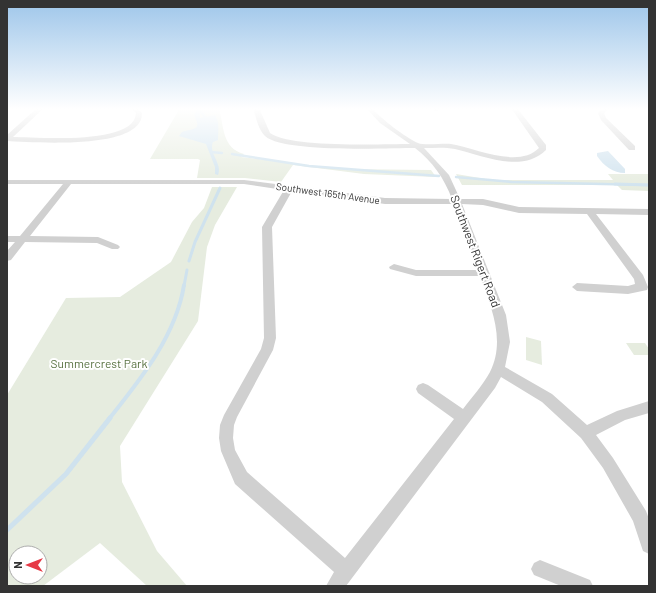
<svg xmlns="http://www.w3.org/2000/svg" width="656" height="593" viewBox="0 0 656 593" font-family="Barlow,sans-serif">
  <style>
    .green { fill: #e6ecdf; fill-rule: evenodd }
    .water { fill: #cfe2ee }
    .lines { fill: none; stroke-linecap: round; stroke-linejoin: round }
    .stream-far3 { stroke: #cfe2ee; stroke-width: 2.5 }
    .stream-far2 { stroke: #cfe2ee; stroke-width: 3 }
    .stream-far1 { stroke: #cfe2ee; stroke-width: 4 }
    .stream { stroke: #cfe2ee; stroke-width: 5 }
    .minor { fill: #d0d0d0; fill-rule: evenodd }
    .labels { text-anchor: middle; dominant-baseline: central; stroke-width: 4; stroke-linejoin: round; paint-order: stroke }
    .far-street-label { font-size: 10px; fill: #333; stroke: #fff }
    .street-label { font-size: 12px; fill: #333; stroke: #fff }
    .park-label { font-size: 12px; fill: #56703f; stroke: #fff }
  </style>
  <rect width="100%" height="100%" fill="#fff"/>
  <g class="green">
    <path d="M 180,108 L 219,108 C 224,127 222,148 244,154 L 241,157 L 340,169 L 431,170 L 436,177 L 364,174 L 293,165 L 281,182 L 245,178 L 197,178 L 200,160 L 198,159 L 150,159 Z"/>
    <path d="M 456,174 L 492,180 L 613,180 L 608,174 L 649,174 L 649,191 L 622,190 L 617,185 L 462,185 Z"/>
    <path d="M 212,187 L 237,187 L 215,225 L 207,247 L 198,321 L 120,446 L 122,482 L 157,551 L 187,586 L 147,586 L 100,543 L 43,586 L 7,586 L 7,395 L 66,298 L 120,297 L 171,262 L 192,222 L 204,208 ZM 16,553 L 40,553 L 40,577 L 16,577 Z"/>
    <path d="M 526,337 L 541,341 L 542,365 L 526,360 Z"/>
    <path d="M 626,343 L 645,343 L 649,349 L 649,355 L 634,355 Z"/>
  </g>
  <g class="water">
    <path d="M 197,108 L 200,108 L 200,118 L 215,115 C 220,123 218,131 218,140 L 213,142 C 208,153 223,164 218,175 L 215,174 L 215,167 L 206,144 L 179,136 L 182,132 C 194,128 202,131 194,115 Z"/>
    <path d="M 608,151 L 625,169 L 625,173 C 613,173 604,166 597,156 L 597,153 Z"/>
  </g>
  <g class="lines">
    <g class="stream-far3">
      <path d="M 198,108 L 208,121"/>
      <path d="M 211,152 L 222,153"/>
      <path d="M 232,154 L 309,166 L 439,176"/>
      <path d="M 456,177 L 512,182 L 649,185"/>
    </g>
    <g class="stream-far2">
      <path d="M 615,184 L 649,185"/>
      <path d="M 189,261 L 195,242 L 220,188"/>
      <path d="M 184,286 L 187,270"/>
    </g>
    <path class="stream-far1" d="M 109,419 C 140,380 176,336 184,285"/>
    <path class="stream" d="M 7,530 L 66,474 L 110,418"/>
    <g class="minor">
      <path d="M 37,108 L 44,108 L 13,137 C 35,137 135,146 136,113 L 131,108 L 137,108 L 142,113 C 143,151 32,142 7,141 L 7,135 Z"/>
      <path d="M 253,108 L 259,108 L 270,133 C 291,148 382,144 410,144 L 380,123 L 366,108 L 372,108 C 380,118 406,138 418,143 C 425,146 443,143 451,144 C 476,148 518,169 539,148 L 511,108 L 517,108 L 546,145 L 546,150 C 522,174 481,155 455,149 C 445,147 434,148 424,148 L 449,175 L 460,199 L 483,199 L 519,207 L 649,209 L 649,215 L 596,214 L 643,275 L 648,287 L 647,290 L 628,294 L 577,291 L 572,287 L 577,283 L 628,286 L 635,284 L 634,279 L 587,214 L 519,213 L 483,205 L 462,204 L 506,315 L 510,342 L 505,367 L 552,394 L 587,425 L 617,411 L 649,401 L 649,413 L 625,420 L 596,435 L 613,458 L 646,511 L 649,519 L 649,554 L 643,551 L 633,521 L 603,468 L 581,438 L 542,402 L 501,377 L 495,388 L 346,586 L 326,586 L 334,572 L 235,484 L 221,451 L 219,438 L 220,425 L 224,415 L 261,349 L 264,338 L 262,227 L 284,190 L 244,184 L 71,184 L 30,236 L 98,237 L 118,245 L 120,247 L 118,249 L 112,249 L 97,243 L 25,242 L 11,260 L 7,261 L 7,251 L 15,242 L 7,242 L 7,236 L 20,236 L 63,184 L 7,184 L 7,180 L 244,180 L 385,198 L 452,199 C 444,178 433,162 415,148 C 388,148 283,153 265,136 C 258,129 256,117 253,108 ZM 292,191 L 385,204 L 454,204 L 478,270 L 416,270 L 394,264 L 389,267 L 390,269 L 416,276 L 480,276 C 491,307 506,340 490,372 C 483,385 472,397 463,409 L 428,385 L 423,383 L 418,385 L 416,389 L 418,393 L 454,419 L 345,558 L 247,472 L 235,450 L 233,438 L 234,425 L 237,417 L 273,350 L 276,338 L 272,227 Z"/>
      <path d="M 427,108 L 439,108 L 440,109 L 437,111 Z"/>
      <path d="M 603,108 L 610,108 L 604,113 L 606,118 L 635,146 L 635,150 L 629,150 L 601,120 L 598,113 Z"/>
      <path d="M 540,560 L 590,580 L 593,586 L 561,586 L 534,575 L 531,569 L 534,563 Z"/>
    </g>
  </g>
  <linearGradient id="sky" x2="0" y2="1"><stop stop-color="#9ec6ea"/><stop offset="0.57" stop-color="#fff"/><stop offset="1" stop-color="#fff" stop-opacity="0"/></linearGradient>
  <rect width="656" height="191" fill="url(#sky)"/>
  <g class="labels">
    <g class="far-street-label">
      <text transform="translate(328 193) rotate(8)">Southwest 165th Avenue</text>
    </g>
    <g class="street-label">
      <text transform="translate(476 251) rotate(69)">Southwest Rigert Road</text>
    </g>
    <g class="park-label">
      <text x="99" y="363">Summercrest Park</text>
    </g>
  </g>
  <rect width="656" height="593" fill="none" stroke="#333333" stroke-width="16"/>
  <g transform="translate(28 565) rotate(270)"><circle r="19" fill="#ffffff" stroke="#adadad"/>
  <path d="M0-3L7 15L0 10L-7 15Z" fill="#e63946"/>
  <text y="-6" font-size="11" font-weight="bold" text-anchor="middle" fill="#333333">N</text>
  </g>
</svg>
